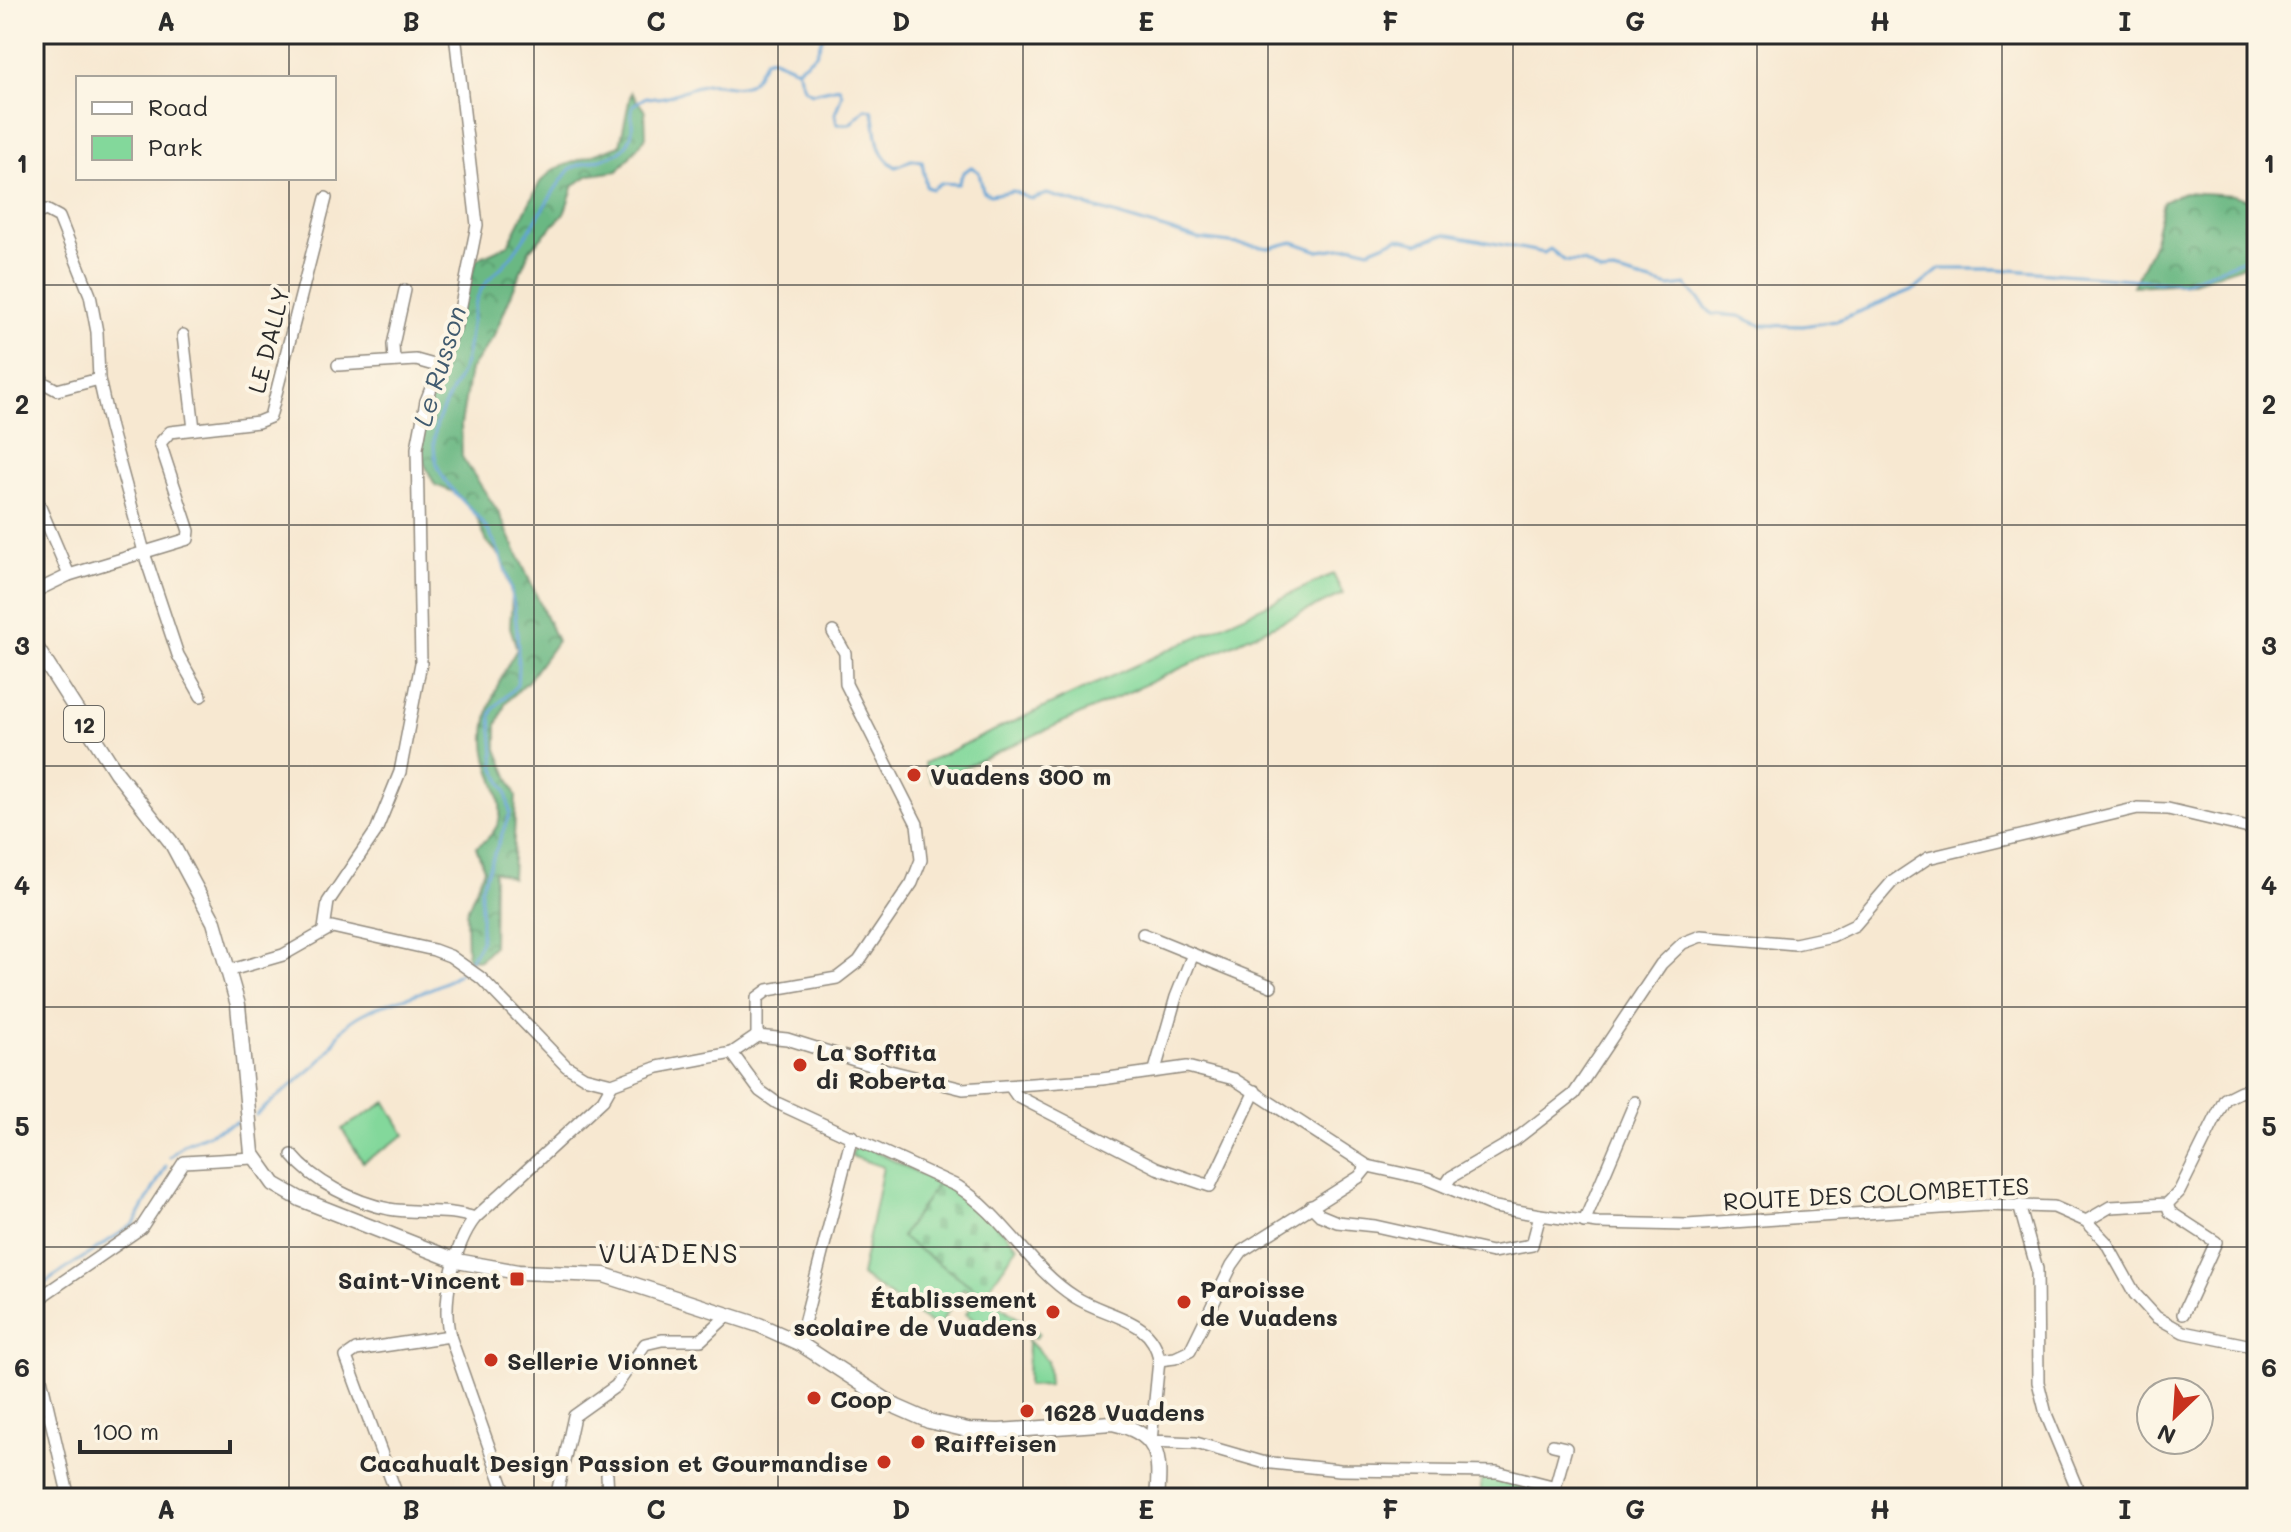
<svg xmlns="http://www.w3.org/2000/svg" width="2291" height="1532" viewBox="0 0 2291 1532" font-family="Mali,sans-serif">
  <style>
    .green { fill: #83d89b; stroke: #578263; stroke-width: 2 }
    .forest { fill: url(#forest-crowns); stroke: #4a7257; stroke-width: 2 }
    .cemetery { fill: url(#cemetery-stones); stroke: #578263; stroke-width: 2 }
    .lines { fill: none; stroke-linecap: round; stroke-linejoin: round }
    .stream { stroke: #62a3d5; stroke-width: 3 }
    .minor-casing { stroke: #918a7e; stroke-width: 14 }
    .major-casing { stroke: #918a7e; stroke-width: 17 }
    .minor { stroke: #fff; stroke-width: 11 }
    .major { stroke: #fff; stroke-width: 14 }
    .rail { stroke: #2b2b2b; stroke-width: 3 }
    .grid { fill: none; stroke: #2b2b2b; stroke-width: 2; stroke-opacity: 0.55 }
    .poi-dot { fill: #c8321e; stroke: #fcf5e5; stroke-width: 3 }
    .labels { text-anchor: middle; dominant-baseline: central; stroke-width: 8; stroke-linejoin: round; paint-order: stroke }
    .shield { fill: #fcf5e5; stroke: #6a6863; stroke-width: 2 }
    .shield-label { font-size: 22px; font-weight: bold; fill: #2b2b2b }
    .street-label { font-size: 24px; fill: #2b2b2b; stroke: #fcf5e5 }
    .poi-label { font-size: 24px; font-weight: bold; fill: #2b2b2b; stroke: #fcf5e5; text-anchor: start }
    .water-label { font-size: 26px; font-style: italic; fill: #415b6f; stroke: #fcf5e5 }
    .quarter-label { font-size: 28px; letter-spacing: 2px; fill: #2b2b2b; stroke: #fcf5e5 }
    .neatline { fill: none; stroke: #2b2b2b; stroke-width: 3 }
    .grid-label { font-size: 26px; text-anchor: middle; font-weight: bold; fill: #2b2b2b }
  </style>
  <defs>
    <pattern id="forest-crowns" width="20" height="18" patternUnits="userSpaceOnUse" patternTransform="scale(2)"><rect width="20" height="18" fill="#6ab883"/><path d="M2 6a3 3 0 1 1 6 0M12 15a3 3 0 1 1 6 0" fill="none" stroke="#57966b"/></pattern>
    <pattern id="cemetery-stones" width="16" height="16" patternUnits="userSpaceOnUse" patternTransform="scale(2)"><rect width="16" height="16" fill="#83d89b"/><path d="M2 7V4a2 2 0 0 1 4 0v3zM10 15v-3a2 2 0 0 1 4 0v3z" fill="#71ba86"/></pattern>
  </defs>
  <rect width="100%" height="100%" fill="#fcf5e5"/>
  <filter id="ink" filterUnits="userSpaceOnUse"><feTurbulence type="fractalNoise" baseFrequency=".0125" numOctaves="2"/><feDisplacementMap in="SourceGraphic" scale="16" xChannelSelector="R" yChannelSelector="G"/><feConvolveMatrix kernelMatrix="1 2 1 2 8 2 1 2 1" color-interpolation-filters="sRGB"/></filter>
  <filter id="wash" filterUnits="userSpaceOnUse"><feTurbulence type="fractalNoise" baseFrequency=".006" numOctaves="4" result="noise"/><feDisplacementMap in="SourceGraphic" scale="32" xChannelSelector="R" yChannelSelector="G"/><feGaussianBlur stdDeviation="1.8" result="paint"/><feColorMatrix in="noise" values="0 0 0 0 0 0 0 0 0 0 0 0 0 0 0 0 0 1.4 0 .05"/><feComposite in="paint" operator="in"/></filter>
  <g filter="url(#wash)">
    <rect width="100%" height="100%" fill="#f7e8d1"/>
    <g class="green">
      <path d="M 1333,574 L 1343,594 L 932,782 L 924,763 Z"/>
      <path d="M 386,1102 L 405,1135 L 363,1162 L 342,1129 Z"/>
      <path d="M 857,1142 L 938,1183 L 901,1237 L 1039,1333 L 1036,1338 L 1010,1321 L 999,1337 L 966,1314 L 977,1298 L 964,1288 L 937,1328 L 861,1276 L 883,1167 L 851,1156 Z"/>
      <path d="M 1028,1340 L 1047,1360 L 1049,1385 L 1027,1386 Z"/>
      <path d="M 1481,1475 L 1527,1482 L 1528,1498 L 1481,1498 Z"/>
    </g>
    <g class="forest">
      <path d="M 631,92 L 645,111 L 646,137 L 618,171 L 590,175 L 574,185 L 564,214 L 530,249 L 494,336 L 470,370 L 461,424 L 462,457 L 499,513 L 557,641 L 528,681 L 506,702 L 497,725 L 497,749 L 516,796 L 512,878 L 494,871 L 493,946 L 480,960 L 467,959 L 466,913 L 484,869 L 476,847 C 525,817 485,780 485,742 C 484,709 500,677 517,649 L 510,627 L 512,597 L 502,558 L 487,542 L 475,513 L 456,493 L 435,485 L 419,453 L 427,403 L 477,259 L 508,245 L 540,182 L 554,169 L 620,145 Z"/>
      <path d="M 2184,192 L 2234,195 L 2257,203 L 2257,261 L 2190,283 L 2133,286 L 2153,245 L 2163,202 Z"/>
    </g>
    <path class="cemetery" d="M 938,1183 L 973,1200 L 1018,1246 L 984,1295 L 901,1237 Z"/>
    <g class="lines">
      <g class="stream">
        <path d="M 797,69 L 804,88 L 812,93 L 839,87 L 842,94 L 835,114 L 837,124 L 850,124 L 865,109 L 872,110 C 879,129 872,153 896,167 L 911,160 L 922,161 L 926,187 L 932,189 L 940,183 L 958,184 L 963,173 L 971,167 L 979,172 L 983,191 L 990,195 L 1013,191 L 1031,199 L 1047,194 L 1198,239 L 1270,248 L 1293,242 L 1319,251 L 1354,246 L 1369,250 L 1398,238 L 1418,243 L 1445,234 L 1535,251 L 1544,253 L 1550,249 L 1565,261 L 1584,262 L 1601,273 L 1614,272 L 1670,287 L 1686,285 L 1712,314 L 1740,316 L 1760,325 L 1803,326 L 1836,321 L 1917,288 L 1940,269 L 1997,269 L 2182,283 L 2257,254"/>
        <path d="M 468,964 L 481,941 L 481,888 L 510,813 L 506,791 L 495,769 L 491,716 L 494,708 L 517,685 C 521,635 514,569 485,526 C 470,504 446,491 437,464 C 424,421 455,396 465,362 C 471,340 469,318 478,296 C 484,281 498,272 509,259 C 532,231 547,197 570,169 C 591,157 628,162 632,131 C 633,122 630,114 633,105 L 646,97 C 669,102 683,87 707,84 C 722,82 737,92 751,82 C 757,77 761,67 765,60 L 771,58 L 797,69 L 816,54 L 824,34"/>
        <path d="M 256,1115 C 277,1096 302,1079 322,1059 C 334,1047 337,1031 351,1021 C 385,997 433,996 463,970"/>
        <path d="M 170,1157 L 184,1144 L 237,1122"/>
        <path d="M 34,1290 L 134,1224 L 166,1166"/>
      </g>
    </g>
  </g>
  <g filter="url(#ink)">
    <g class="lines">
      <g class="minor-casing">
        <g id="minor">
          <path d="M 34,214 L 46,210 L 59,217 L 90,295 L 97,332 L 99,379 L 110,428 L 146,559 L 178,655 L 201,696"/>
          <path d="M 183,335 L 194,429"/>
          <path d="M 394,361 L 393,345 L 405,290"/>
          <path d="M 34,363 L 44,383 L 57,390 L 99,379"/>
          <path d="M 338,365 L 416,360 L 441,367"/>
          <path d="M 34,493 L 69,575"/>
          <path d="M 34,592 L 69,575 L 188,539 L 189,531 L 160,443 L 170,432 L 258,422 L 270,417 L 326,198"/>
          <path d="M 324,929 L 328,902 L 376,831 L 400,772 L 421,663 L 417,448 L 426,401 L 458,320 L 477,225 L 455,34"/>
          <path d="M 1143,934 L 1271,986"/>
          <path d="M 231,970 L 283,955 L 332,927 L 434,950 L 450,956 L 481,978 L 566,1066 L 584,1077 L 612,1084 L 658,1067 L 732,1053 L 757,1036 L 787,1039 L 890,1071 L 963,1089 L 1102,1079 L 1187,1067 L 1234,1079 L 1368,1166 L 1427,1179 L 1495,1207 L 1540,1215 L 1598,1223 L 1687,1225 L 1986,1205 L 2054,1207 L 2086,1221 L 2106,1242 L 2135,1294 L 2156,1317 L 2183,1332 L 2257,1347"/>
          <path d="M 757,1036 L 757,998 L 768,990 L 837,978 L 859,961 L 912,883 L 921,860 L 917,824 L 846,684 L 845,653 L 833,632"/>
          <path d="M 732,1053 L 760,1091 L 777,1103 L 957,1186 C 1005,1216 1028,1267 1075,1297 C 1106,1317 1154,1318 1159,1360"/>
          <path d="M 1155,1070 L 1176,997 L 1193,954"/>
          <path d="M 1010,1086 L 1017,1096 L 1157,1168 L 1210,1186 L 1255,1091"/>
          <path d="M 292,1155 C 314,1182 354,1202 389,1209 C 418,1214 446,1208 475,1218"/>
          <path d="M 1368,1166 L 1359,1177 L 1242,1251 L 1232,1265 L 1190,1351 L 1175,1358 L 1159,1360 L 1151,1441 L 1196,1443 L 1262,1462 L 1340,1470 L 1497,1472 L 1552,1486 L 1556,1484 L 1566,1448 L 1553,1445"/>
          <path d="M 1445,1186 L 1451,1177 L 1516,1139 L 1574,1094 L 1661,964 L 1683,943 L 1701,936 L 1795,944 L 1832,936 L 1855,925 L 1892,882 L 1928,858 L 2138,808 L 2168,809 L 2257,830"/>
          <path d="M 2167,1204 L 2170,1212 L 2216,1242 L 2183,1314"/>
          <path d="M 2019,1205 L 2037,1269 L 2038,1382 L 2046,1414 L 2081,1498"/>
          <path d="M 1311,1206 L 1320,1215 L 1337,1222 L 1375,1226 L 1492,1252 L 1532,1245 L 1540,1215"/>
          <path d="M 2086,1221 L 2110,1207 L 2167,1204 L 2179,1192 L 2225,1099 L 2241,1091 L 2257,1094"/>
          <path d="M 1584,1222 L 1635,1102"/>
          <path d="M 34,1307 L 45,1294 L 141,1228 L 184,1162 L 253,1158"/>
          <path d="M 799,1343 L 852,1136"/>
          <path d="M 34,1348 L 69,1498"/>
          <path d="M 398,1498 L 346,1357 L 356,1350 L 450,1336"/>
          <path d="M 507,1498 L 450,1336 C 441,1303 454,1245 475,1218 L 603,1100 L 612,1084"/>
          <path d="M 556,1498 L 574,1416 L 616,1386 L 645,1344 L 662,1340 L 701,1340 L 729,1314"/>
          <path d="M 567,1498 L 608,1494 L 607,1475"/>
        </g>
      </g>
      <g class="major-casing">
        <path id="major" d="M 34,644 L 116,772 L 171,842 L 214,922 L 238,1005 L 252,1153 L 274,1184 L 300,1199 L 457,1261 L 518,1272 L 604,1275 L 759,1325 L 799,1343 L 897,1407 L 929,1421 L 968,1430 L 999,1431 L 1112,1423 C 1159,1433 1161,1455 1157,1498"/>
      </g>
      <use href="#minor" class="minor"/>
      <use href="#major" class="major"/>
      <path class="rail" d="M 976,1498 L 1027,1490 L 1097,1498"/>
    </g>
  </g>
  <path class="grid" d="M 289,34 L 289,78M 534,34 L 534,1498M 778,34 L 778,1498M 1023,34 L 1023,1498M 1268,34 L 1268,1498M 1513,34 L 1513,1498M 1757,34 L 1757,1498M 2002,34 L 2002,1498M 289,178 L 289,1498M 34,285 L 2257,285M 34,525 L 2257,525M 34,766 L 2257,766M 34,1007 L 2257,1007M 34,1247 L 2257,1247"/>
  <g class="poi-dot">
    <circle cx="914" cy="775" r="8"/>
    <circle cx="800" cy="1065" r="8"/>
    <rect x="509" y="1271" width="16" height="16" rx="4"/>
    <circle cx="1184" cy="1302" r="8"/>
    <circle cx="1053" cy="1312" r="8"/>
    <circle cx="491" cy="1360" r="8"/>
    <circle cx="814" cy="1398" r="8"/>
    <circle cx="1027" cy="1411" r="8"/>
    <circle cx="918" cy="1442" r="8"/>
    <circle cx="884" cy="1462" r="8"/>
  </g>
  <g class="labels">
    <rect class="shield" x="64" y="706" width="40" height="36" rx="6"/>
    <g class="shield-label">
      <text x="84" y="724">12</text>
    </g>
    <g class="street-label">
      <text transform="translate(268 340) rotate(-76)">LE DALLY</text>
      <text transform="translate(1876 1193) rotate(-3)">ROUTE DES COLOMBETTES</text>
    </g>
    <g class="poi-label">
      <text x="930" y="775">Vuadens 300 m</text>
      <text x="816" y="1051">La Soffita<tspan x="816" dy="28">di Roberta</tspan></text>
      <text x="501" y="1279" text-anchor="end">Saint-Vincent</text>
      <text x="1200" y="1288">Paroisse<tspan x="1200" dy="28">de Vuadens</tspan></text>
      <text x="1037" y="1298" text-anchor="end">Établissement<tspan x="1037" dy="28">scolaire de Vuadens</tspan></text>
      <text x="507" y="1360">Sellerie Vionnet</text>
      <text x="830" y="1398">Coop</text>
      <text x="1043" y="1411">1628 Vuadens</text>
      <text x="934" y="1442">Raiffeisen</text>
      <text x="868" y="1462" text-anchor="end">Cacahualt Design Passion et Gourmandise</text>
    </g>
    <g class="water-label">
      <text transform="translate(439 366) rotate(-73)">Le Russon</text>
    </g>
    <g class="quarter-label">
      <text x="669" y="1252">VUADENS</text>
    </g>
  </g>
  <rect width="2291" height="1532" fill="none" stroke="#fcf5e5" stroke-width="88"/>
  <rect x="76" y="76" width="260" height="104" fill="#fcf5e5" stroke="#a8a49b" stroke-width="2"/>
  <rect x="92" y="102" width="40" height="12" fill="#ffffff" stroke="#a8a49b" stroke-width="2"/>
  <text x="148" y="116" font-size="24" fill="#2b2b2b">Road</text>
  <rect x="92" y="136" width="40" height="24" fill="#83d89b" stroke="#a8a49b" stroke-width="2"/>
  <text x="148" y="156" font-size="24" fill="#2b2b2b">Park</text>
  <g transform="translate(2175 1416) rotate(205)"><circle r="38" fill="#fcf5e5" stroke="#a8a49b" stroke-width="2"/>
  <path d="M0-6L14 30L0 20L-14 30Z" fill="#c8321e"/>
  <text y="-12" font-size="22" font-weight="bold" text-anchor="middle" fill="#2b2b2b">N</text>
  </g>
  <path d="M80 1440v12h150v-12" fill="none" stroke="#2b2b2b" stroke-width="4"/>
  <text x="92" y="1440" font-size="24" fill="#2b2b2b" stroke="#fcf5e5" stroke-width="6" paint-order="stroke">100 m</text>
  <rect x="44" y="44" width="2203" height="1444" class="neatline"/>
  <g class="grid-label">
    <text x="166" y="31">A</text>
    <text x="411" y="31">B</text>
    <text x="656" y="31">C</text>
    <text x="901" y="31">D</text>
    <text x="1146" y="31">E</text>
    <text x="1390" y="31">F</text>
    <text x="1635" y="31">G</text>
    <text x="1880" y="31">H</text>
    <text x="2125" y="31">I</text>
    <text x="22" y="173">1</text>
    <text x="2269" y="173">1</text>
    <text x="22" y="414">2</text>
    <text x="2269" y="414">2</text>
    <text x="22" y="655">3</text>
    <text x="2269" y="655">3</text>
    <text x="22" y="895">4</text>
    <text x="2269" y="895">4</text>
    <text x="22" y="1136">5</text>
    <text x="2269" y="1136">5</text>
    <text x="22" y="1377">6</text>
    <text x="2269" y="1377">6</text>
    <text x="166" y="1519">A</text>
    <text x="411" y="1519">B</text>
    <text x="656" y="1519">C</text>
    <text x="901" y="1519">D</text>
    <text x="1146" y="1519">E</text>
    <text x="1390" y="1519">F</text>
    <text x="1635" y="1519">G</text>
    <text x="1880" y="1519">H</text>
    <text x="2125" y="1519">I</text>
  </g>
</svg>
